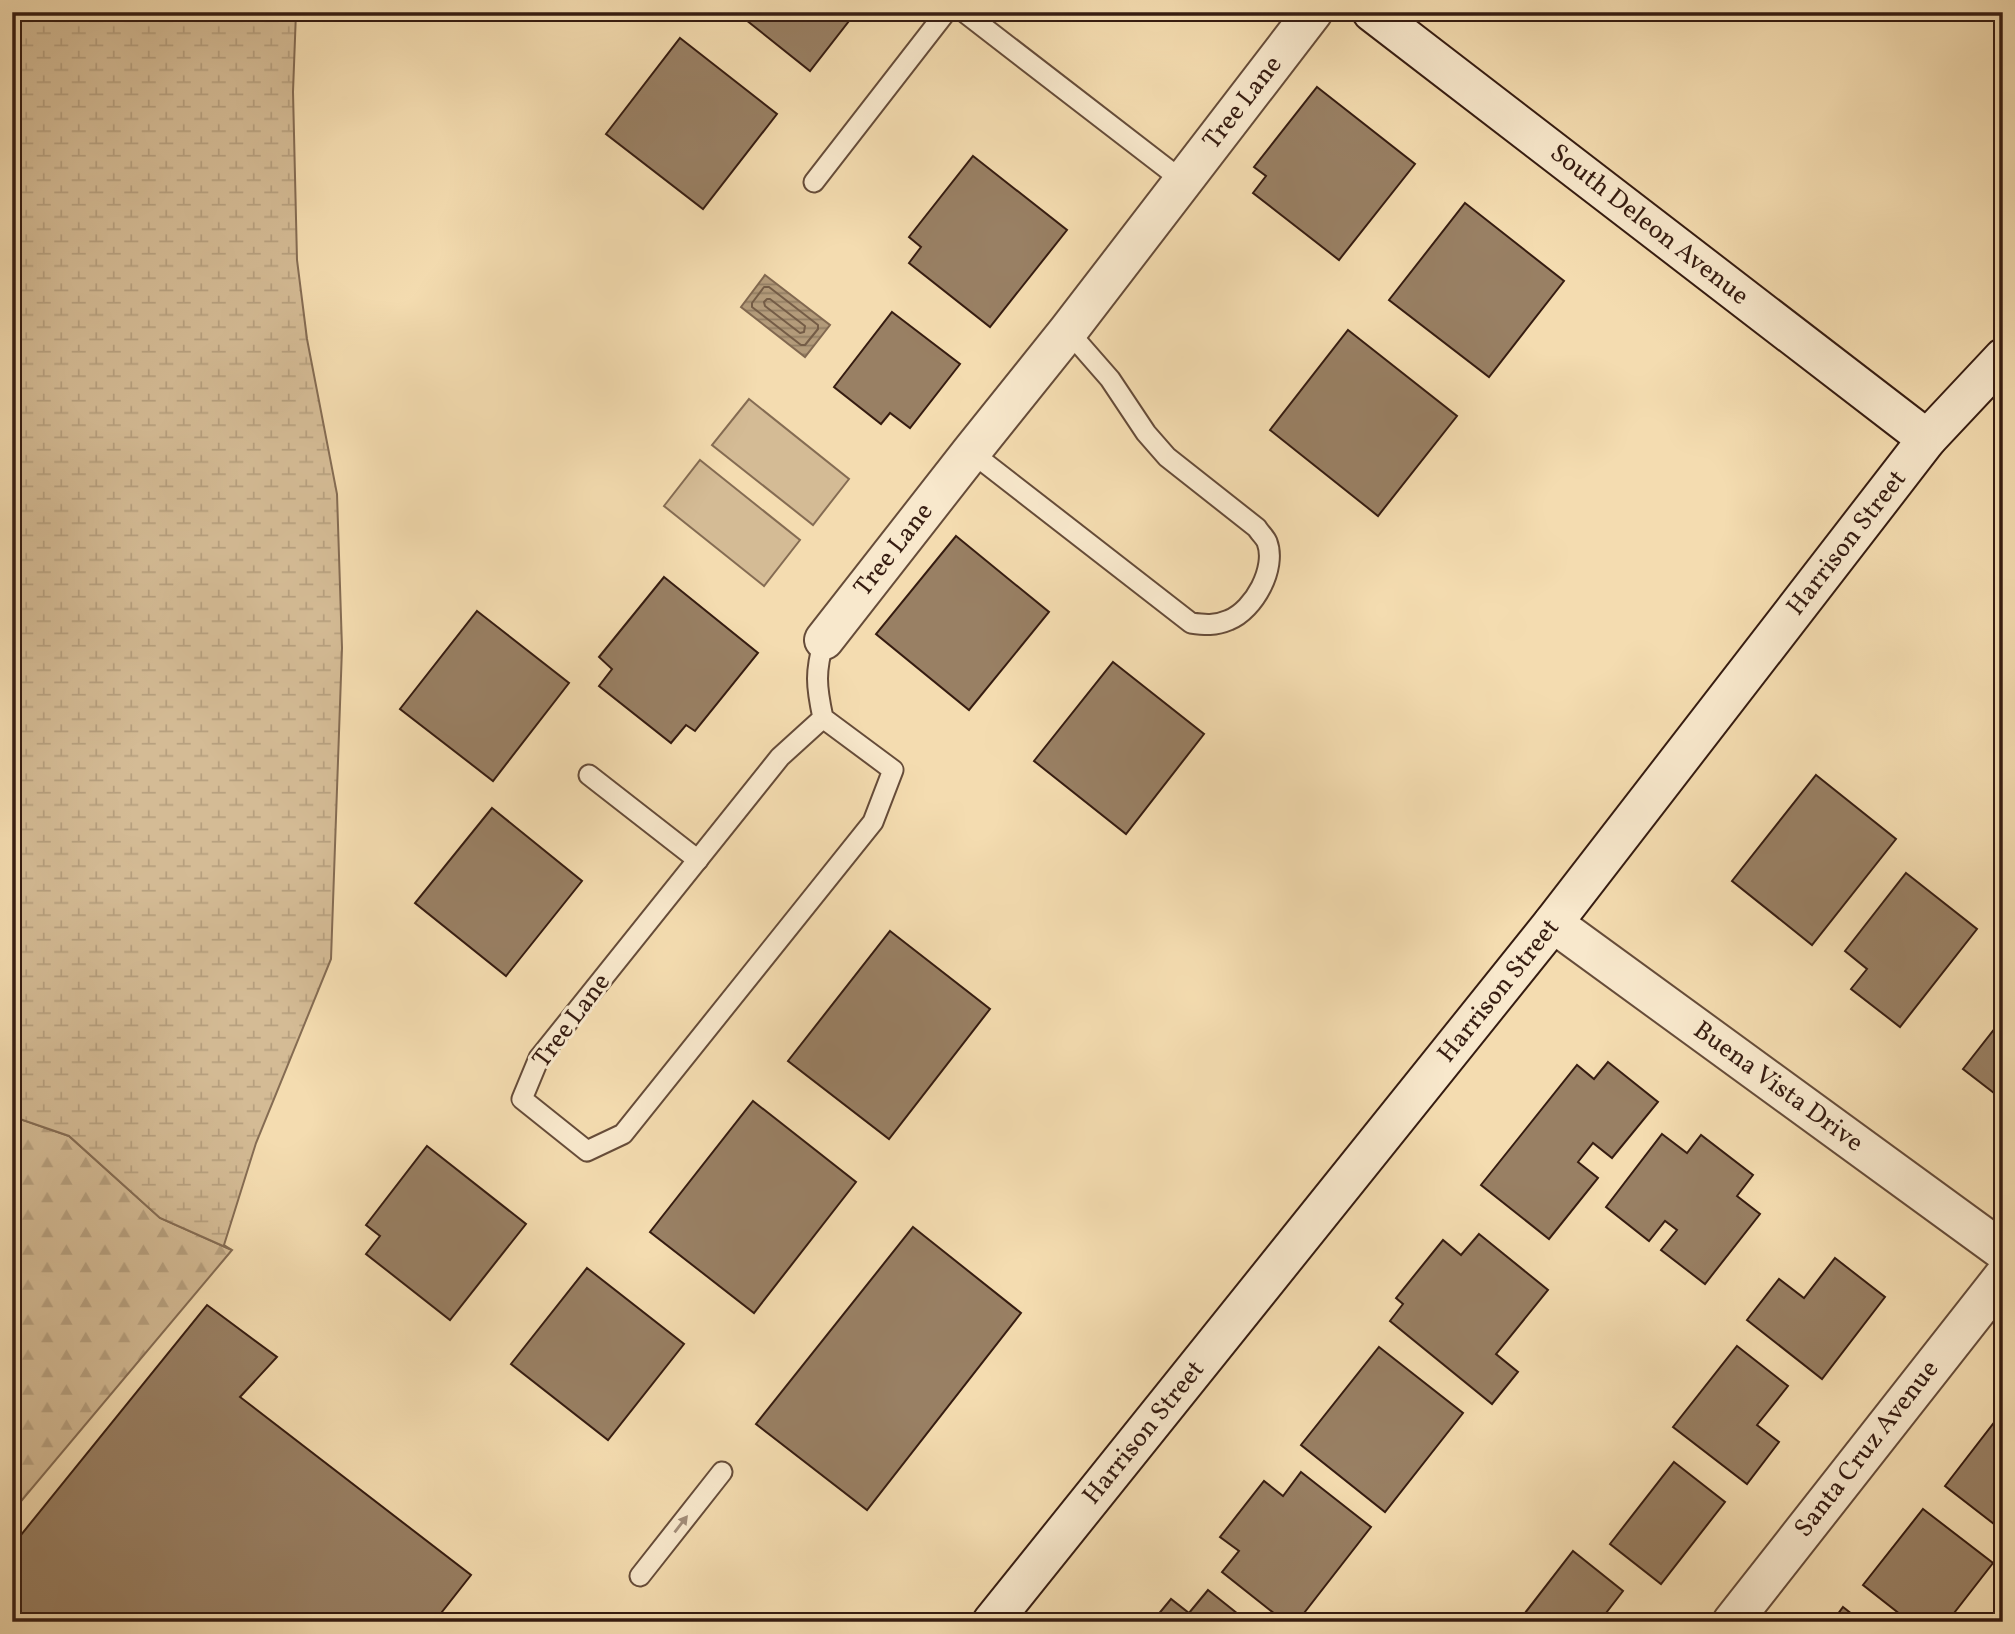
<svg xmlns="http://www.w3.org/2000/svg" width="2015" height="1634" viewBox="0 0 2015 1634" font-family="Vollkorn,serif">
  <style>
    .forest { fill: url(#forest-firs); stroke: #856c53; stroke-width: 2 }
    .wetland { fill: url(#wetland-marsh); stroke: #856c53; stroke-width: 2 }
    .green { fill: #d4bb95; stroke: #856c53; stroke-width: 2 }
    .water { fill: url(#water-rules); stroke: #816850; stroke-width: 2 }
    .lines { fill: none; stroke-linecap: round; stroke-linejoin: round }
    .shore { stroke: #745c46; stroke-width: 2 }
    .building { fill: #998064; stroke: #361c11; stroke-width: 2 }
    .lane-casing { stroke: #664c39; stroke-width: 23 }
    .street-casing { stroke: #664c39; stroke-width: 42 }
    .secondary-casing { stroke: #361c11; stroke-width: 42 }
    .lane { stroke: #f8e8cc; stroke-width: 19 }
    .street { stroke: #f8e8cc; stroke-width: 38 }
    .secondary { stroke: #f8e8cc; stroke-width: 38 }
    .oneway { fill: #a18c78 }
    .labels { text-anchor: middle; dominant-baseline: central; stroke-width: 6; stroke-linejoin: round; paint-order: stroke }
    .street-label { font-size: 26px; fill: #361c11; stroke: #f8e8cc }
  </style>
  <defs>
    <pattern id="forest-firs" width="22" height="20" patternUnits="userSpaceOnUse" patternTransform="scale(1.75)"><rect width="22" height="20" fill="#d4bb95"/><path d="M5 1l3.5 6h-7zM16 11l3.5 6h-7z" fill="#b7a07f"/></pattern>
    <pattern id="wetland-marsh" width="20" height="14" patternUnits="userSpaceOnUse" patternTransform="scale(1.75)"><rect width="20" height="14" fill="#d4bb95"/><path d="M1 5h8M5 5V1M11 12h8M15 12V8" fill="none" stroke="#b7a07f"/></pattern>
    <pattern id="water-rules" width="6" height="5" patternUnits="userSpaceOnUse" patternTransform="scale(1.75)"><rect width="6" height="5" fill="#b39b7a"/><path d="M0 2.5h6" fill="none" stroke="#927e63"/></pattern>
  </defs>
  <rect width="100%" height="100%" fill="#f4dcb0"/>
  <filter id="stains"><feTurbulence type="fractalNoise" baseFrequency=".00286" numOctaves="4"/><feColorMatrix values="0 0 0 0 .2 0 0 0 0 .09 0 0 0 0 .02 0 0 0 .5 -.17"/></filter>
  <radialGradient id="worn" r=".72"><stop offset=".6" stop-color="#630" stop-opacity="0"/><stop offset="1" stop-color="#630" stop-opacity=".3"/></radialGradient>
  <path class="forest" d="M 20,1119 L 69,1136 L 160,1218 L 232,1250 L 12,1512 L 12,1120 Z"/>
  <path class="wetland" d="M 19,12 L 296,12 L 293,92 L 297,260 L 307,339 L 337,494 L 342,648 L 331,959 L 256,1143 L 224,1245 L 232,1250 L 160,1218 L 69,1136 L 20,1119 L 12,1120 L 12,17 Z"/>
  <g class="green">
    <path d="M 749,399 L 849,479 L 813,525 L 712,445 Z"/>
    <path d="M 700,460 L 800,540 L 764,586 L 664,506 Z"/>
  </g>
  <path class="water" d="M 765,275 L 830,325 L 805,357 L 741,307 Z"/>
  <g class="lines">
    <g class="shore">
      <path d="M 764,287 L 769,287 L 818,325 L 818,329 L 805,345 L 801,345 L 752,307 L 752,303 Z"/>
      <path d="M 767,299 L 770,299 L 805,326 L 804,332 L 800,333 L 765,306 L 764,302 Z"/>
    </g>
  </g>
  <g class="building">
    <path d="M 736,12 L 856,12 L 810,71 Z"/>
    <path d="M 680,38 L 777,114 L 703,209 L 606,134 Z"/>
    <path d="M 1317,87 L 1415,164 L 1339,260 L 1253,193 L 1266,176 L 1254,167 Z"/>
    <path d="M 973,156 L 1067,230 L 990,327 L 909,263 L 921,247 L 909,237 Z"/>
    <path d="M 1465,203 L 1564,281 L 1489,377 L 1389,300 Z"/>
    <path d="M 892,312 L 960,364 L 910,428 L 890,413 L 881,424 L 834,387 Z"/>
    <path d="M 1348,330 L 1457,416 L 1378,516 L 1270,430 Z"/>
    <path d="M 956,536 L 1049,612 L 969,710 L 876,634 Z"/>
    <path d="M 664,577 L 758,653 L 695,731 L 686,725 L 671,743 L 599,686 L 612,669 L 599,657 Z"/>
    <path d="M 477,611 L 569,683 L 493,781 L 400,709 Z"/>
    <path d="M 1113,662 L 1204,734 L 1126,834 L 1034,761 Z"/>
    <path d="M 1816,775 L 1896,839 L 1812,945 L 1732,881 Z"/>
    <path d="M 492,808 L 582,881 L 506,976 L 415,903 Z"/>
    <path d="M 1906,873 L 1977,929 L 1900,1027 L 1851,989 L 1867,969 L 1845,951 Z"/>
    <path d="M 890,931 L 990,1009 L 889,1139 L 788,1061 Z"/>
    <path d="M 2003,1018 L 2003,1100 L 1963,1069 Z"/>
    <path d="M 1608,1062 L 1658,1102 L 1612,1158 L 1593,1143 L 1578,1162 L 1598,1178 L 1549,1239 L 1481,1185 L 1577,1065 L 1594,1079 Z"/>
    <path d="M 753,1101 L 856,1182 L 754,1313 L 650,1232 Z"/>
    <path d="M 1662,1134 L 1687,1153 L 1701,1135 L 1753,1175 L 1737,1196 L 1760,1214 L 1705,1284 L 1661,1250 L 1677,1230 L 1665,1221 L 1649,1241 L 1606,1207 Z"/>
    <path d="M 427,1146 L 526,1224 L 450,1320 L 366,1254 L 380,1236 L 366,1225 Z"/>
    <path d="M 913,1227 L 1021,1313 L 867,1510 L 756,1424 Z"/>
    <path d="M 1479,1234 L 1548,1290 L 1496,1354 L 1518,1372 L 1492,1404 L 1390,1321 L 1403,1304 L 1396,1298 L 1443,1240 L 1461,1255 Z"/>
    <path d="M 1835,1258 L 1885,1297 L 1822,1379 L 1747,1320 L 1779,1279 L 1804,1298 Z"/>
    <path d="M 587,1268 L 684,1344 L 608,1440 L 511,1364 Z"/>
    <path d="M 207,1305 L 277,1357 L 240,1397 L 471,1575 L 434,1622 L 12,1622 L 12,1546 Z"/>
    <path d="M 1737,1346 L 1788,1386 L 1757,1425 L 1779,1442 L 1747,1484 L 1673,1427 Z"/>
    <path d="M 1379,1347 L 1463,1413 L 1385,1512 L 1301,1445 Z"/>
    <path d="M 2003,1411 L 2003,1531 L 1945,1486 Z"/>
    <path d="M 1674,1462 L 1725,1502 L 1661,1584 L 1610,1544 Z"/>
    <path d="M 1301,1472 L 1371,1527 L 1297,1622 L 1285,1622 L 1222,1572 L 1239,1551 L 1220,1537 L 1264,1481 L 1283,1496 Z"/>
    <path d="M 1923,1509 L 1993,1563 L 1947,1622 L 1910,1622 L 1863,1585 Z"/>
    <path d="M 1573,1551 L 1623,1591 L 1599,1622 L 1518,1622 Z"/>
    <path d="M 1208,1590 L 1248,1622 L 1152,1622 L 1171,1599 L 1189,1613 Z"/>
    <path d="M 1843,1607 L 1862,1622 L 1832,1622 Z"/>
  </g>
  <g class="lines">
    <g class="lane-casing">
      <g id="lane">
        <path d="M 964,12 L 1183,181"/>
        <path d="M 814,182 L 946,12"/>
        <path d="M 971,452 L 1191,623 C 1205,625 1215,626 1229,620 C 1254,610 1277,568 1267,542 C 1265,537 1259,532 1257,528 L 1167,457 L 1146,433 L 1110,379 L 1068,331"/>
        <path d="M 823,718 L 893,770 L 873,822 L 623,1134 L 587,1151 L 522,1099 L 539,1058 L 780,757 L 823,718 C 816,685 815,672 824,640"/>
        <path d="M 589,775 L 698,860"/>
        <path d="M 640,1576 L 722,1472"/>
      </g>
    </g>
    <g class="street-casing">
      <g id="street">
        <path d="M 824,640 L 971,452 L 1068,331 L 1313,12"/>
        <path d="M 1553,923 L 2003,1251"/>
        <path d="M 1732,1622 L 2003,1277"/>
      </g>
    </g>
    <g class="secondary-casing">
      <g id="secondary">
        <path d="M 1372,12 L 1927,439"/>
        <path d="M 992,1622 L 1553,923 L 1927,439 L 2003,358"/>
      </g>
    </g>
    <use href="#lane" class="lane"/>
    <use href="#street" class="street"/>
    <use href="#secondary" class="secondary"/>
  </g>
  <defs><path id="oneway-solid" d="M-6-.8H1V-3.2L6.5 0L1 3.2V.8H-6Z" transform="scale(1.75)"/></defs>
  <use class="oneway" href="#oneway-solid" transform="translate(681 1524) rotate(-52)"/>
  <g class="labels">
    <g class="street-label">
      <text transform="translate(1243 103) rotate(-52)">Tree Lane</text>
      <text transform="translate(1649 225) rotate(38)">South Deleon Avenue</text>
      <text transform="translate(1847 543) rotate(-52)">Harrison Street</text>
      <text transform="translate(894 550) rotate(-52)">Tree Lane</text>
      <text transform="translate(1499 991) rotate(-51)">Harrison Street</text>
      <text transform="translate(572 1021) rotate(-53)">Tree Lane</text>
      <text transform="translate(1778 1087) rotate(36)">Buena Vista Drive</text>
      <text transform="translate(1144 1433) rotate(-51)">Harrison Street</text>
      <text transform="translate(1867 1449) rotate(-52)">Santa Cruz Avenue</text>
    </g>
  </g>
  <rect width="2015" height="1634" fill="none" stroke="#f4dcb0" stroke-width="42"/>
  <rect x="14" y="14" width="1987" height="1606" fill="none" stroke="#361c11" stroke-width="3.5"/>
  <rect x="21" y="21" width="1973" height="1592" fill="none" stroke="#361c11" stroke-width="2"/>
  <rect width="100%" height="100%" filter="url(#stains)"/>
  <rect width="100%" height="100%" fill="url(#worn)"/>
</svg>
